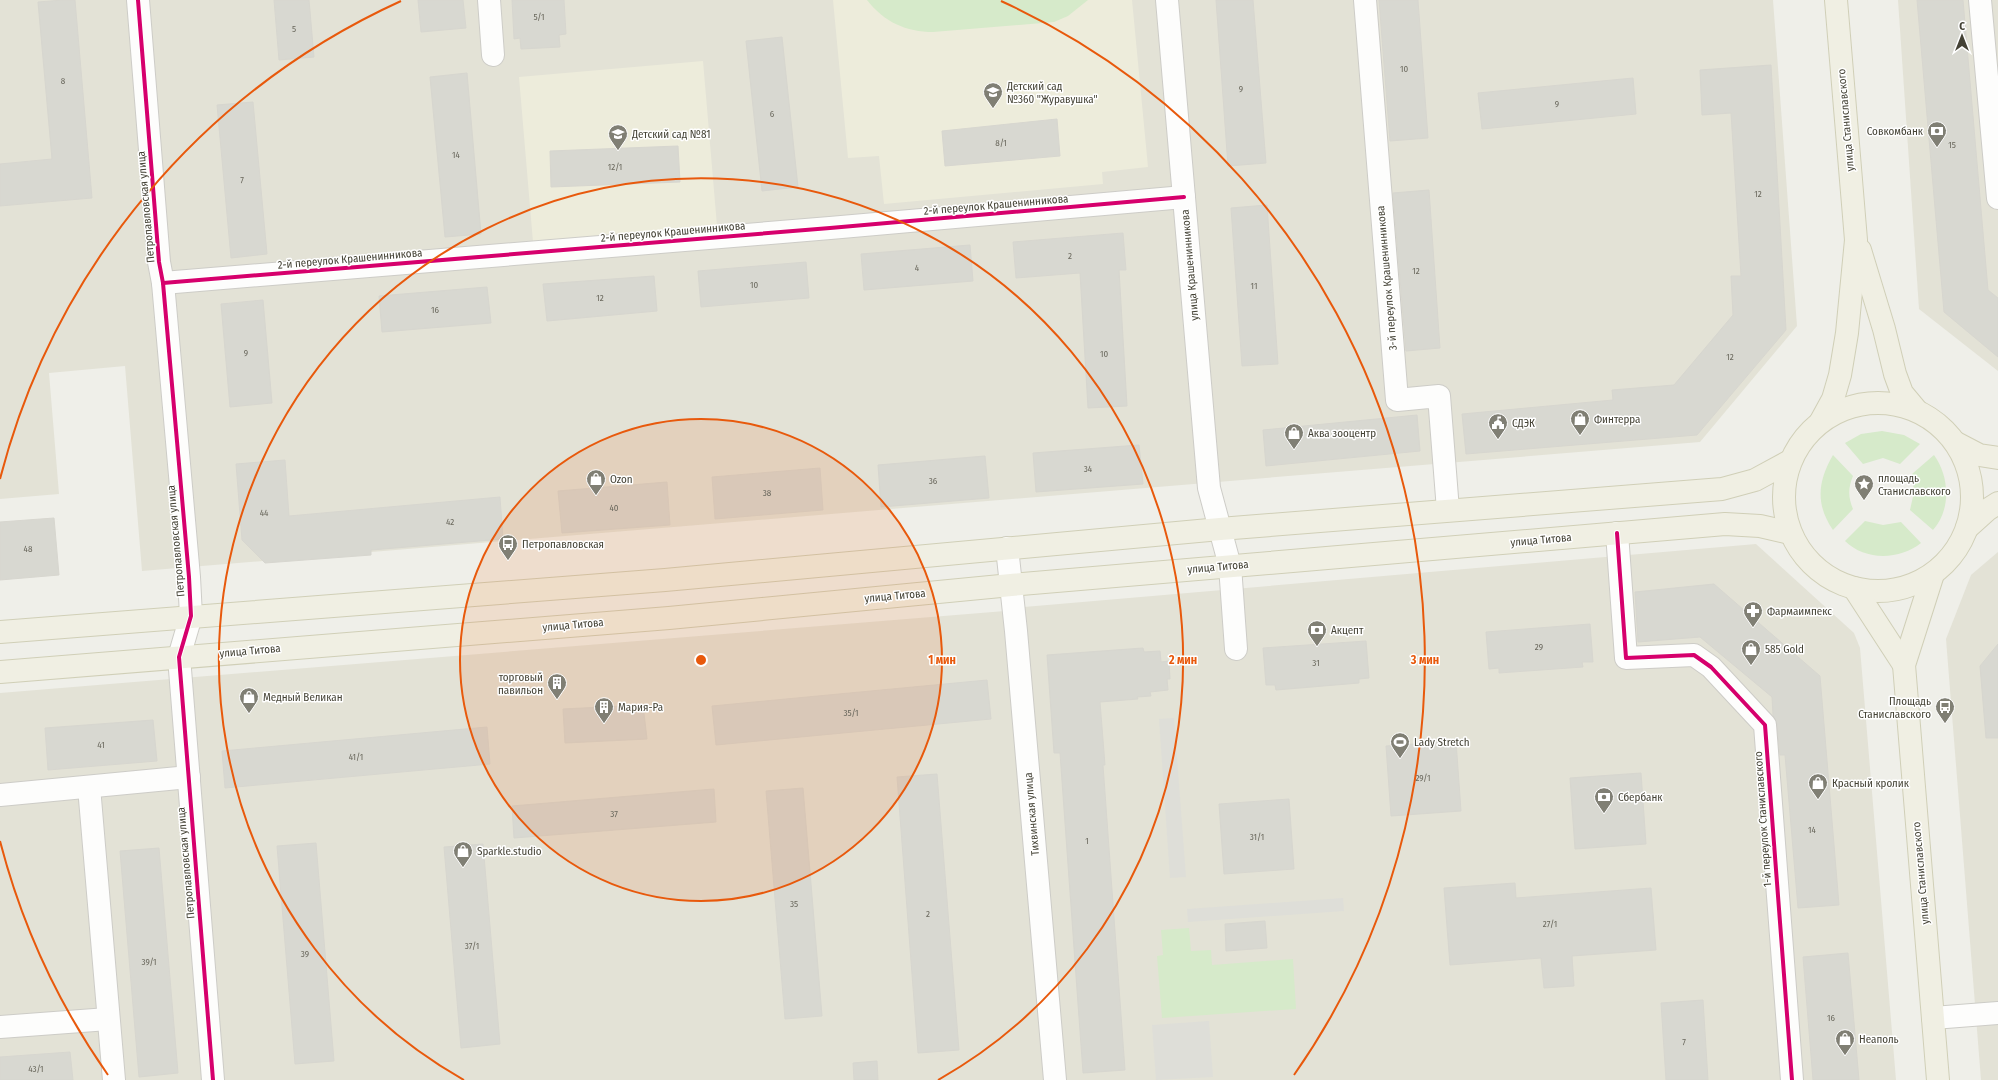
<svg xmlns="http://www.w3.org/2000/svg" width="1998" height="1080" viewBox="0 0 1998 1080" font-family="'Fira Sans Condensed',sans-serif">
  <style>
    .residential { fill: #e3e2d6 }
    .education { fill: #edecdb }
    .green { fill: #d6eaca }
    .parking { fill: #deded8 }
    .building { fill: #d8d8d1; stroke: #d7d6cf }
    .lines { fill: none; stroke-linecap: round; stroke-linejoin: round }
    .minor-casing { stroke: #cdccc7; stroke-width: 24 }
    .major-casing { stroke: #d0cfb7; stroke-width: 24 }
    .minor { stroke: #fdfdfc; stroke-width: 22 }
    .major { stroke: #f0efe3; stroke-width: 22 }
    .cycleway-casing { stroke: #fff; stroke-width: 6 }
    .cycleway { stroke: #d6006c; stroke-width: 4 }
    .ring { fill: none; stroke: #e8590c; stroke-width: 2 }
    .labels { text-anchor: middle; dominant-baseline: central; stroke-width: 3; stroke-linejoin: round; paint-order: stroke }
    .number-label { font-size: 9px; fill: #6a685d }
    .poi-label { font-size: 11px; fill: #444235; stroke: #fff; text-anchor: start }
    .street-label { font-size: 11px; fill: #444235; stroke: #fff }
    .centre { fill: #e8590c; stroke: #fff; stroke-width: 2 }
    .ring-label { font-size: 12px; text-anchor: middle; font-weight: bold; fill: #e8590c; stroke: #fff; stroke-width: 3; stroke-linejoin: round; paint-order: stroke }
  </style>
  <rect width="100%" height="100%" fill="#efefe9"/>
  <g class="residential">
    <path d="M 0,0 L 1773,0 L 1797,326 L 1700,442 L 142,571 L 125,366 L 49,373 L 59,494 L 0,499 Z"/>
    <path d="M 1898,0 L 1998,0 L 1998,371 L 1919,309 Z"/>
    <path d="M 1756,544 L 1854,633 L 1860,648 L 1896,1080 L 1063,1080 L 1024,607 Z"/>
    <path d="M 1998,552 L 1998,1080 L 1981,1080 L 1946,639 L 1971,575 Z"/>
    <path d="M 1005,611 L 1044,1080 L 0,1080 L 0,693 Z"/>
  </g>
  <g class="education">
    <path d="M 833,0 L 1132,0 L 1148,167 L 1102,172 L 1103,184 L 884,204 L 879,156 L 848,158 Z"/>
    <path d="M 703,61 L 717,226 L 533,242 L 519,77 Z"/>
  </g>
  <g class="green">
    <path d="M 867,0 L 1088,0 L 1068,16 L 1054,22 L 933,32 C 906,32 884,22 867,0 Z"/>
    <path d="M 1882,431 L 1904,435 L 1920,444 L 1900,464 L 1883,458 L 1863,464 L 1845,443 L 1861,434 Z"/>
    <path d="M 1833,455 L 1853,476 C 1848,488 1848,497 1853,509 L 1833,530 C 1815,504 1818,481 1833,455 Z"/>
    <path d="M 1934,455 C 1950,477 1951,510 1933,530 L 1910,510 L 1914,492 L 1912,474 Z"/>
    <path d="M 1865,521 L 1883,525 L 1901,522 L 1921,543 C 1900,560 1865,561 1845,541 Z"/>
    <path d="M 1189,928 L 1191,951 L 1211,950 L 1212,965 L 1293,959 L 1296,1009 L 1162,1018 L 1157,956 L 1163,955 L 1161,930 Z"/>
  </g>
  <g class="parking">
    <path d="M 1174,718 L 1186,877 L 1170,878 L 1159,719 Z"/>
    <path d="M 1343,898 L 1344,911 L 1188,922 L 1187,909 Z"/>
    <path d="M 1209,1021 L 1213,1077 L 1156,1080 L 1152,1025 Z"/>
  </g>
  <g class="building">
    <path d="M 63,0 L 75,0 L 92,198 L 0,206 L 0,164 L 52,159 L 38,2 Z"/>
    <path d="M 274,0 L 309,0 L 314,57 L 279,60 Z"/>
    <path d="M 418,0 L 463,0 L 466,28 L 421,32 Z"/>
    <path d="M 512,0 L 564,0 L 566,34 L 559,35 L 560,47 L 521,49 L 520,38 L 514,39 Z"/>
    <path d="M 1216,0 L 1253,0 L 1266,163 L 1228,166 Z"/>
    <path d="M 1379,0 L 1418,0 L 1428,138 L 1390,141 Z"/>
    <path d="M 1917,0 L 1963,0 L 1988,290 L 1998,298 L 1998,357 L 1944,312 Z"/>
    <path d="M 782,37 L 798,187 L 762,191 L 746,41 Z"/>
    <path d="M 1771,65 L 1786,330 L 1697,435 L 1466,454 L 1462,414 L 1613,400 L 1612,390 L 1674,385 L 1733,315 L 1731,276 L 1741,276 L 1731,113 L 1702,115 L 1700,70 Z"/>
    <path d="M 467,73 L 481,234 L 445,237 L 430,77 Z"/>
    <path d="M 1633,78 L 1636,114 L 1482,129 L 1478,93 Z"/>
    <path d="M 253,102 L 267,254 L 231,258 L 217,105 Z"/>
    <path d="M 1057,119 L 1060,156 L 945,166 L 942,131 Z"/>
    <path d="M 678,146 L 680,182 L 551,187 L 550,151 Z"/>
    <path d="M 1429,190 L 1440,348 L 1406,351 L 1393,193 Z"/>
    <path d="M 1267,205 L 1278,364 L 1242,366 L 1231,208 Z"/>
    <path d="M 1123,233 L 1126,270 L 1119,270 L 1127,406 L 1088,408 L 1080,273 L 1016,278 L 1013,242 Z"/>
    <path d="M 970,245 L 973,281 L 864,290 L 861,254 Z"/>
    <path d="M 806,262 L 809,298 L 701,307 L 698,271 Z"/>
    <path d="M 654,276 L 657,311 L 547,321 L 543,284 Z"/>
    <path d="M 487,287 L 491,323 L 382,332 L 379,296 Z"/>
    <path d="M 263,300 L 272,403 L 230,407 L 221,304 Z"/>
    <path d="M 1417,415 L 1420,451 L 1266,466 L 1263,430 Z"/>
    <path d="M 1139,445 L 1143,484 L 1036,492 L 1033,453 Z"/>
    <path d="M 985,456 L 989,498 L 881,507 L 878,465 Z"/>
    <path d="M 285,460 L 289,516 L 500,497 L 503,539 L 371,550 L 371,555 L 265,563 L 242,540 L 236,464 Z"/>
    <path d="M 820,468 L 823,510 L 715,519 L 712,477 Z"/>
    <path d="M 667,482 L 670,525 L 562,533 L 558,491 Z"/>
    <path d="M 54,518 L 59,575 L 0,580 L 0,522 Z"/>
    <path d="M 1714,584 L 1820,676 L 1839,905 L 1798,908 L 1785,755 L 1780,755 L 1777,724 L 1773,715 L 1772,697 L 1700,637 L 1638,642 L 1635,592 Z"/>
    <path d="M 1590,624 L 1593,662 L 1582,662 L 1583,667 L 1499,673 L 1499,668 L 1489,669 L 1486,632 Z"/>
    <path d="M 1366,641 L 1369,678 L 1359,679 L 1359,683 L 1276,690 L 1275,685 L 1266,685 L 1263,648 Z"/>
    <path d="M 1998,644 L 1998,738 L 1986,738 L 1980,666 Z"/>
    <path d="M 1143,648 L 1144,652 L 1160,651 L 1161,662 L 1169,661 L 1170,679 L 1167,679 L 1168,690 L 1150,692 L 1151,696 L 1137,697 L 1138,699 L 1100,702 L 1105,765 L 1103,765 L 1125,1070 L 1083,1073 L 1060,753 L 1054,753 L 1047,655 Z"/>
    <path d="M 987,680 L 991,719 L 716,745 L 712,706 Z"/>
    <path d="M 643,705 L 647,739 L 565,743 L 563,709 Z"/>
    <path d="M 153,720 L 157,761 L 48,770 L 45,728 Z"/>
    <path d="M 487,727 L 490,764 L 225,788 L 222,751 Z"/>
    <path d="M 1456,741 L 1461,811 L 1391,816 L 1386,746 Z"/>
    <path d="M 1641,773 L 1646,844 L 1575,849 L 1570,778 Z"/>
    <path d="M 937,774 L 959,1050 L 918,1053 L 897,777 Z"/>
    <path d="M 803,788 L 822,1016 L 785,1019 L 766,791 Z"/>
    <path d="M 714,789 L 716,822 L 514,838 L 512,806 Z"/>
    <path d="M 1289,799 L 1294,869 L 1224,874 L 1219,804 Z"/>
    <path d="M 316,843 L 334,1061 L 295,1064 L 277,846 Z"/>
    <path d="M 483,844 L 500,1044 L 461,1048 L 444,847 Z"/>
    <path d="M 159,848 L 178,1073 L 139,1077 L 120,851 Z"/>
    <path d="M 1515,883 L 1516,898 L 1651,888 L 1656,950 L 1572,956 L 1574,986 L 1544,988 L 1541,958 L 1450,965 L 1444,888 Z"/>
    <path d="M 1265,921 L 1267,948 L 1226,951 L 1225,924 Z"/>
    <path d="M 1848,953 L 1859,1080 L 1813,1080 L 1803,957 Z"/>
    <path d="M 1703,1000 L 1708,1080 L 1666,1080 L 1661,1003 Z"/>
    <path d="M 70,1052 L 73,1080 L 0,1080 L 0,1057 Z"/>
    <path d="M 877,1061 L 878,1080 L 854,1080 L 853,1063 Z"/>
  </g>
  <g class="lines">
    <g class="minor-casing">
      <g id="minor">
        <path d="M 138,0 L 159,262 L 163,283 L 189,577 L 191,616 L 179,657 L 213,1080"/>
        <path d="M 489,0 L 493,55"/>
        <path d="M 1167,0 L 1209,488 L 1230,566 L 1236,649"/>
        <path d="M 1365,0 L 1397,400 L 1439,396 L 1448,510"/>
        <path d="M 1980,0 L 1998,198"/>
        <path d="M 163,283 L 830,228 L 1184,197"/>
        <path d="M 1617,533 L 1626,658 L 1694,655 L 1711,667 L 1765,725 L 1792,1080"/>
        <path d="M 1007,548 L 1016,631 L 1055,1080"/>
        <path d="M 89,787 L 114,1080"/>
        <path d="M 0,795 L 189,777"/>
        <path d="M 1933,1018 L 1998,1013"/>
        <path d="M 0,1027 L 108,1019"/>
      </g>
    </g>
    <g class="major-casing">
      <g id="major">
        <path d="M 1860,250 L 1884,329 L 1895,374 L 1902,393 L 1917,411"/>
        <circle cx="1878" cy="497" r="94"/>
        <path d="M 1821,421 L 1833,399 L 1840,375 L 1847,333 L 1856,240 L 1836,0"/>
        <path d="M 1956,443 L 1979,455 L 1998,458"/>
        <path d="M 1967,528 L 1987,510 L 1998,503"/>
        <path d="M 1933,574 L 1904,665 L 1938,1080"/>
        <path d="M 1854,588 L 1904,665"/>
        <path d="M 0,632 L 665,580 L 1220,529 L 1722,489 L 1755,480 L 1790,461"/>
        <path d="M 0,672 L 669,618 L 1011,585 L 1725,524 L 1760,526 L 1790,533"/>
      </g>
    </g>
    <use href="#minor" class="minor"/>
    <use href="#major" class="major"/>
    <g class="cycleway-casing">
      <g id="cycleway">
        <path d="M 138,0 L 159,262 L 163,283 L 189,577 L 191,616 L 179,657 L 213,1080"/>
        <path d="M 163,283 L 830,228 L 1184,197"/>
        <path d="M 1617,533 L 1626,658 L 1694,655 L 1711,667 L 1765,725 L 1792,1080"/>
      </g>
    </g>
    <use href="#cycleway" class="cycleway"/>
  </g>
  <circle cx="701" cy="660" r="241" fill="#e8590c" fill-opacity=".12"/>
  <g class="ring">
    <circle cx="701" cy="660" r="241"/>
    <path d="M464 1080A482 482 0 1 1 938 1080"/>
    <path d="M108 1075A724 724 0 0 1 0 841M0 479A724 724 0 0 1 401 1M1001 1A724 724 0 0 1 1294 1075"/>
  </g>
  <defs>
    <g id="school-pin" transform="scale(1)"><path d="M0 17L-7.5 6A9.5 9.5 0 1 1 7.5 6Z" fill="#807f74" stroke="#fff"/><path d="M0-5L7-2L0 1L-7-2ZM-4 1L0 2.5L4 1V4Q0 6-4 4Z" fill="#fff"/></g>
    <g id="bank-pin" transform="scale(1)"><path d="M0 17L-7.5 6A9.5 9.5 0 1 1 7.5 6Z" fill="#807f74" stroke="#fff"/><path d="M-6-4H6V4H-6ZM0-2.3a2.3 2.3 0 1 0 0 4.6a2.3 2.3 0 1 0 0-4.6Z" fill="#fff"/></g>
    <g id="shop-pin" transform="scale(1)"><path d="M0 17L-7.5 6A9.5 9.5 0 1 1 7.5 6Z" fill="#807f74" stroke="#fff"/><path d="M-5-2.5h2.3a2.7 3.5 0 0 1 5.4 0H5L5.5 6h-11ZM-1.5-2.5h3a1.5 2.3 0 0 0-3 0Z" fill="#fff"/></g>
    <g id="civic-pin" transform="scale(1)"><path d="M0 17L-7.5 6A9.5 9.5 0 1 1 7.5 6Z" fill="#807f74" stroke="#fff"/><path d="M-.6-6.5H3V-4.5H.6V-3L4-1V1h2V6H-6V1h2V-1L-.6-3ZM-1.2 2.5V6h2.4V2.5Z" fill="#fff"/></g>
    <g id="sight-pin" transform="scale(1)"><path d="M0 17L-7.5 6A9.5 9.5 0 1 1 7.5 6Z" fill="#807f74" stroke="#fff"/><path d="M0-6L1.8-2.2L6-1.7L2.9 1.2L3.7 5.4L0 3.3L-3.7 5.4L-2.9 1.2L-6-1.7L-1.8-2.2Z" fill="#fff"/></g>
    <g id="bus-pin" transform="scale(1)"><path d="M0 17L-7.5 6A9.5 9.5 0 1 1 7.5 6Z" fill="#807f74" stroke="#fff"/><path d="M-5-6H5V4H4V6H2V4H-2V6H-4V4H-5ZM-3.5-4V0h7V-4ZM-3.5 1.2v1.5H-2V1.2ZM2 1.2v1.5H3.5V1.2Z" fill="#fff"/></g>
    <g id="pharmacy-pin" transform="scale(1)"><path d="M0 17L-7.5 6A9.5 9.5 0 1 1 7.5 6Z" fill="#807f74" stroke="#fff"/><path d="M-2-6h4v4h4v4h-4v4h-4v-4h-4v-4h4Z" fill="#fff"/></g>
    <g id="building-pin" transform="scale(1)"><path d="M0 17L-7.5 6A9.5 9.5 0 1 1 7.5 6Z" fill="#807f74" stroke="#fff"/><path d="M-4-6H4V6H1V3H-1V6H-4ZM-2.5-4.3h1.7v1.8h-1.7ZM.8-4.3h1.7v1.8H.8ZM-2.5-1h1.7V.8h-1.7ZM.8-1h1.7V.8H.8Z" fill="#fff"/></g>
    <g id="stadium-pin" transform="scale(1)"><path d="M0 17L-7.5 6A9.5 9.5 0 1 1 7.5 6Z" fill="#807f74" stroke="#fff"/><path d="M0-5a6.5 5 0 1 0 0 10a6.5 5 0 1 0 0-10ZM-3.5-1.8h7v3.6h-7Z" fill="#fff"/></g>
  </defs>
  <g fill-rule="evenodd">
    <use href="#school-pin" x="993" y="92"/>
    <use href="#bank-pin" x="1937" y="131"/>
    <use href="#school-pin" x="618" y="134"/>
    <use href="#shop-pin" x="1580" y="419"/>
    <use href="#civic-pin" x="1498" y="423"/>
    <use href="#shop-pin" x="1294" y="433"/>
    <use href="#shop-pin" x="596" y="479"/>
    <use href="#sight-pin" x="1864" y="484"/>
    <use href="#bus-pin" x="508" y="544"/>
    <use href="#pharmacy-pin" x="1753" y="611"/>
    <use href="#bank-pin" x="1317" y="630"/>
    <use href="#shop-pin" x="1751" y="649"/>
    <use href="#building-pin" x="557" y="683"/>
    <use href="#shop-pin" x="249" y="697"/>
    <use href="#building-pin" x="604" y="707"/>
    <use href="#bus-pin" x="1945" y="707"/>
    <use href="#stadium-pin" x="1400" y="742"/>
    <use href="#shop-pin" x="1818" y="783"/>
    <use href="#bank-pin" x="1604" y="797"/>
    <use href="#shop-pin" x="463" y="851"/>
    <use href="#shop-pin" x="1845" y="1039"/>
  </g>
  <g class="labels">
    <g class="number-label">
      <text x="539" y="17">5/1</text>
      <text x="294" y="29">5</text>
      <text x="1404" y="69">10</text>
      <text x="63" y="81">8</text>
      <text x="1241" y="89">9</text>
      <text x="1557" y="104">9</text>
      <text x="772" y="114">6</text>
      <text x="1001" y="143">8/1</text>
      <text x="1952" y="145">15</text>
      <text x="456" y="155">14</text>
      <text x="615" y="167">12/1</text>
      <text x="242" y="180">7</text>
      <text x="1758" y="194">12</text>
      <text x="1070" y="256">2</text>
      <text x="917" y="268">4</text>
      <text x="1416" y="271">12</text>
      <text x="754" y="285">10</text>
      <text x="1254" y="286">11</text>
      <text x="600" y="298">12</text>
      <text x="435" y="310">16</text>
      <text x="246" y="353">9</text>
      <text x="1104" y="354">10</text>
      <text x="1730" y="357">12</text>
      <text x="1088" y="469">34</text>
      <text x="933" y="481">36</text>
      <text x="767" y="493">38</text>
      <text x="614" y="508">40</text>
      <text x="264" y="513">44</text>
      <text x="450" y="522">42</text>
      <text x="28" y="549">48</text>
      <text x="1539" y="647">29</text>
      <text x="1316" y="663">31</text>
      <text x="851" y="713">35/1</text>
      <text x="101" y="745">41</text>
      <text x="356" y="757">41/1</text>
      <text x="1423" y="778">29/1</text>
      <text x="614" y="814">37</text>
      <text x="1812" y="830">14</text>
      <text x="1257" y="837">31/1</text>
      <text x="1087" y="841">1</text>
      <text x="794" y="904">35</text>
      <text x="928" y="914">2</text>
      <text x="1550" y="924">27/1</text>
      <text x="472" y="946">37/1</text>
      <text x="305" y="954">39</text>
      <text x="149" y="962">39/1</text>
      <text x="1831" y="1018">16</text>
      <text x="1684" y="1042">7</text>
      <text x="36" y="1069">43/1</text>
    </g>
    <g class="poi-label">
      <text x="1007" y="86">Детский сад<tspan x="1007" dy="13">№360 "Журавушка"</tspan></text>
      <text x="1923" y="131" text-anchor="end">Совкомбанк</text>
      <text x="632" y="134">Детский сад №81</text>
      <text x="1594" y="419">Финтерра</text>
      <text x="1512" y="423">СДЭК</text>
      <text x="1308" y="433">Аква зооцентр</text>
      <text x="1878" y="478">площадь<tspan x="1878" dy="13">Станиславского</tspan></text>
      <text x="610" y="479">Ozon</text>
      <text x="522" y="544">Петропавловская</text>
      <text x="1767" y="611">Фармаимпекс</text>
      <text x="1331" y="630">Акцепт</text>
      <text x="1765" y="649">585 Gold</text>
      <text x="543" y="677" text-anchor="end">торговый<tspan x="543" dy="13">павильон</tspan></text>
      <text x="263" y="697">Медный Великан</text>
      <text x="1931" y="701" text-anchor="end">Площадь<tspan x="1931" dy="13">Станиславского</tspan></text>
      <text x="618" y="707">Мария-Ра</text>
      <text x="1414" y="742">Lady Stretch</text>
      <text x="1832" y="783">Красный кролик</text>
      <text x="1618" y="797">Сбербанк</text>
      <text x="477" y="851">Sparkle.studio</text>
      <text x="1859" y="1039">Неаполь</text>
    </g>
    <g class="street-label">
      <text transform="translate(1846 120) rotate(-95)">улица Станиславского</text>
      <text transform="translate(996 205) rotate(-5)">2-й переулок Крашенинникова</text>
      <text transform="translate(146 207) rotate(-95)">Петропавловская улица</text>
      <text transform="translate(673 232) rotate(-5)">2-й переулок Крашенинникова</text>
      <text transform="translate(350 259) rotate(-5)">2-й переулок Крашенинникова</text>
      <text transform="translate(1190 265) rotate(-95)">улица Крашенинникова</text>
      <text transform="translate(1387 278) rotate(-95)">3-й переулок Крашенинникова</text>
      <text transform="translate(1541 540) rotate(-5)">улица Титова</text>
      <text transform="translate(176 541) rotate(-95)">Петропавловская улица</text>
      <text transform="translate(1218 567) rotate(-5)">улица Титова</text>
      <text transform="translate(895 596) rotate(-5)">улица Титова</text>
      <text transform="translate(573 625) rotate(-5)">улица Титова</text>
      <text transform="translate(250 651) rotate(-5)">улица Титова</text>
      <text transform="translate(1032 814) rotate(-95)">Тихвинская улица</text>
      <text transform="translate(1763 819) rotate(-94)">1-й переулок Станиславского</text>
      <text transform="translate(186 863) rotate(-95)">Петропавловская улица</text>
      <text transform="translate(1921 873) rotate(-95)">улица Станиславского</text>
    </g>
  </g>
  <circle cx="701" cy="660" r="6" class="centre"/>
  <g class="ring-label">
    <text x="942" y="664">1 мин</text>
    <text x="1183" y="664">2 мин</text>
    <text x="1425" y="664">3 мин</text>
  </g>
  <g transform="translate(1962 36)" stroke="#ffffff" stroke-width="3" paint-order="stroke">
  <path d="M0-3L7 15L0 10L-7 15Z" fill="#444235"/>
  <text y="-6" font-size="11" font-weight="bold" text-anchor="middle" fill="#444235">С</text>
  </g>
</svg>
